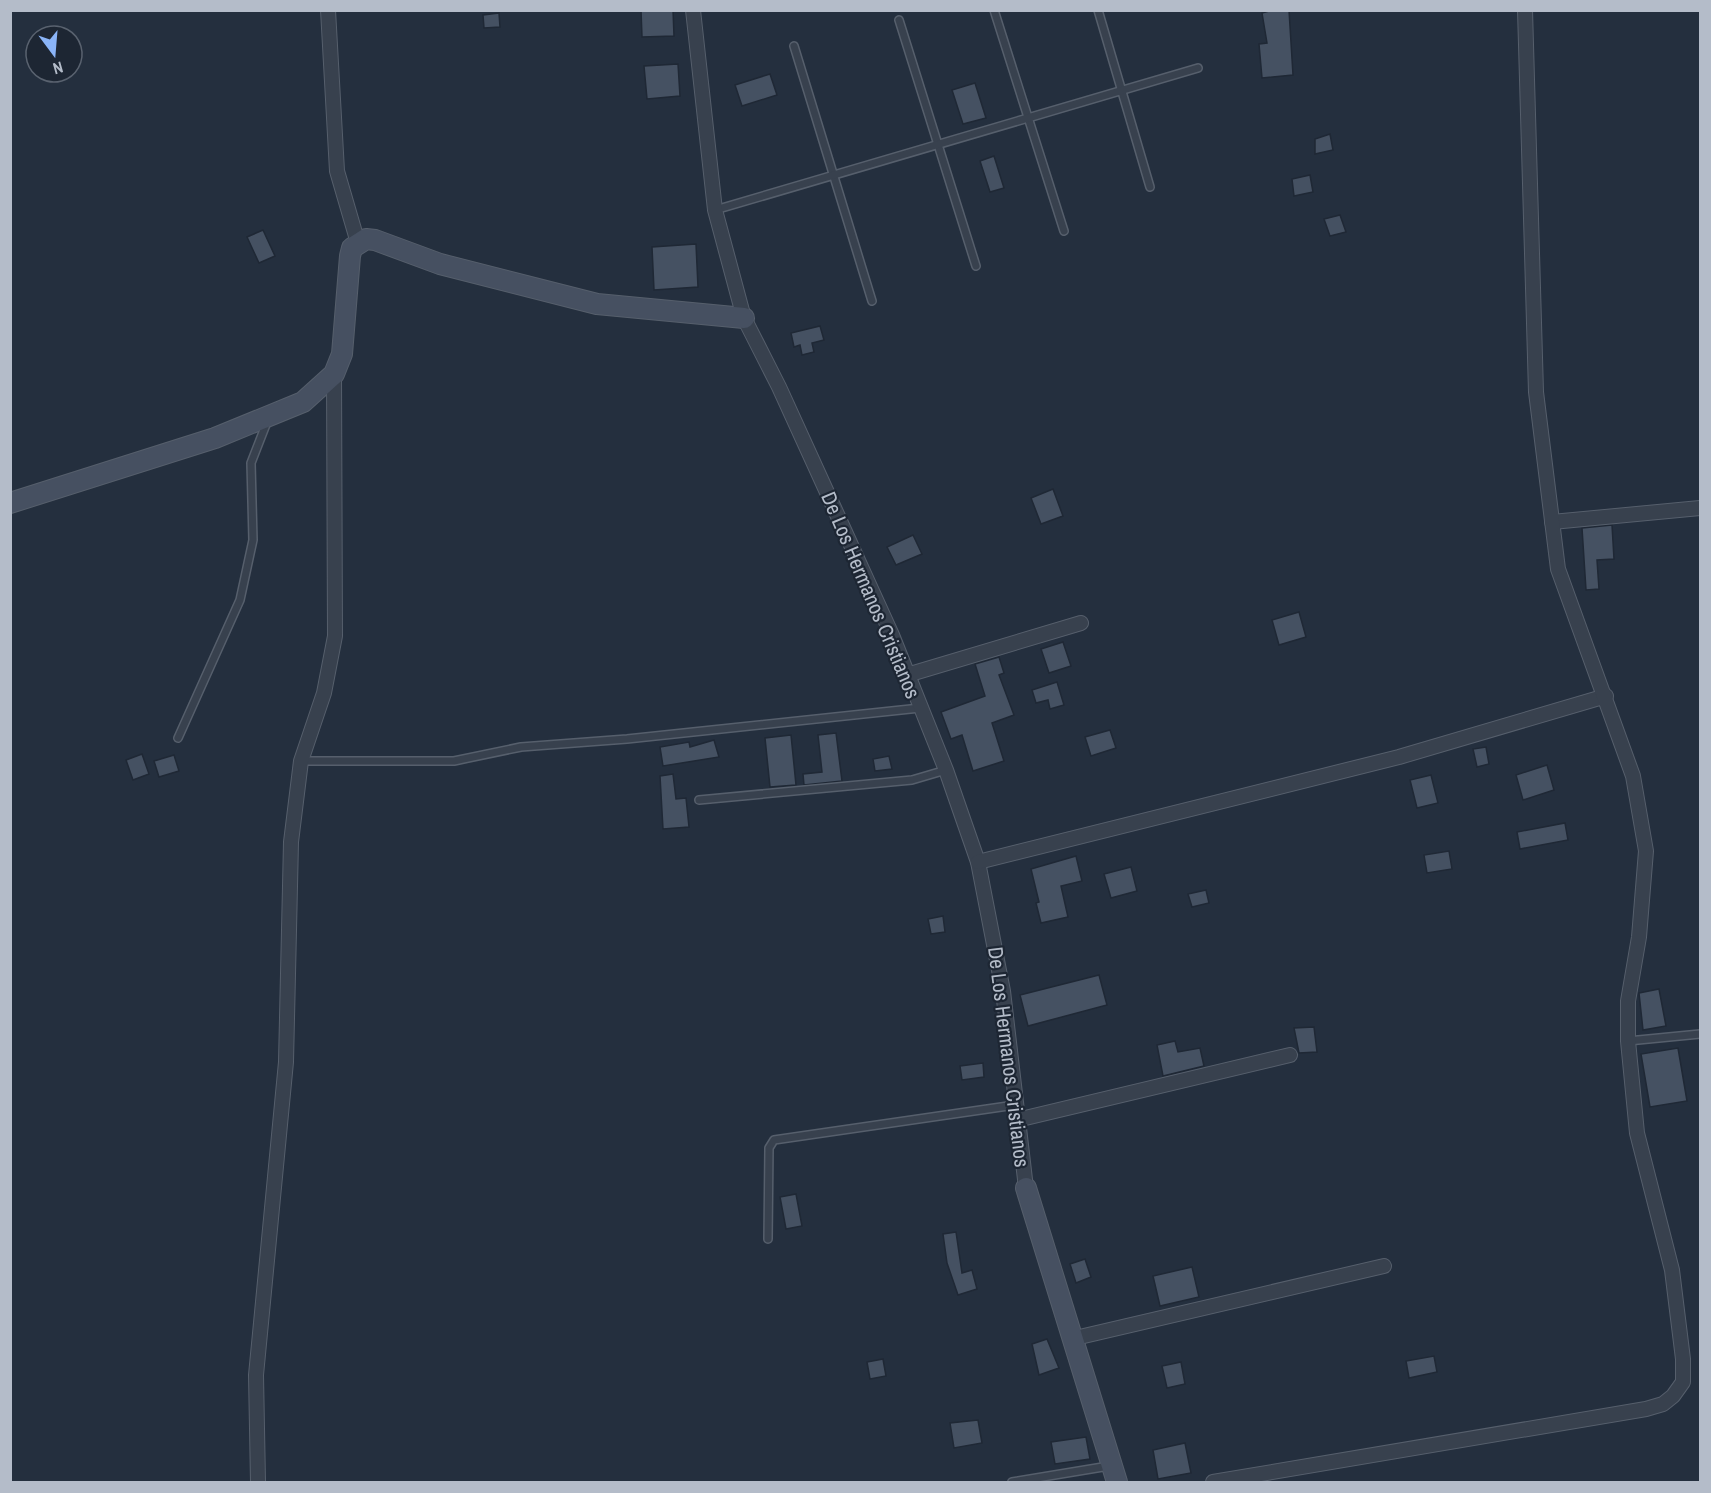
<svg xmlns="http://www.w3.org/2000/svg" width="1711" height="1493" viewBox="0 0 1711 1493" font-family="'Archivo Narrow',sans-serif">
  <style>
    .building { fill: #455162; stroke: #1f2835; stroke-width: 1.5 }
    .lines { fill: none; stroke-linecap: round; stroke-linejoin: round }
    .lane-casing { stroke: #565f6c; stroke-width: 10 }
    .street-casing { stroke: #565f6c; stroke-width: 16 }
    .secondary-casing { stroke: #565f6c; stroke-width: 22 }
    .lane { stroke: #38414e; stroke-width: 7 }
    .street { stroke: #38414e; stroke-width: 14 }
    .secondary { stroke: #465061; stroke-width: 20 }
    .labels { text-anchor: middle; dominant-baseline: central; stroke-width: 4.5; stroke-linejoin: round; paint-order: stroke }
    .street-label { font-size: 21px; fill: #b4bcc9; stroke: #1d2633 }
  </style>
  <rect width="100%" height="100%" fill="#242f3e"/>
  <g class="building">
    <path d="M 641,10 L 673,10 L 674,36 L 642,37 Z"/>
    <path d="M 1273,10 L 1289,10 L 1293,75 L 1262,78 L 1259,44 L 1267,43 L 1262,13 Z"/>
    <path d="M 499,13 L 500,27 L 484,28 L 483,15 Z"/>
    <path d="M 678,64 L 680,96 L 647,99 L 644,66 Z"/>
    <path d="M 770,74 L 777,95 L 742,106 L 735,85 Z"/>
    <path d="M 975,83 L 986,118 L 963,124 L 952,90 Z"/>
    <path d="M 1330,134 L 1333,150 L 1315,154 L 1315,139 Z"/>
    <path d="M 994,156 L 1004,188 L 990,192 L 980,161 Z"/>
    <path d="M 1310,175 L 1313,192 L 1294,196 L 1292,179 Z"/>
    <path d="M 1340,215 L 1346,232 L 1330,236 L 1324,219 Z"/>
    <path d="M 263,230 L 275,256 L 259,263 L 247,237 Z"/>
    <path d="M 696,244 L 698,287 L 654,290 L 652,247 Z"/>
    <path d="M 820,326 L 824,340 L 812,343 L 814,352 L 802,355 L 800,345 L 794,347 L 791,333 Z"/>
    <path d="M 1053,489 L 1063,516 L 1041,524 L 1031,498 Z"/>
    <path d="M 1612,525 L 1614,559 L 1597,560 L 1599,589 L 1586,590 L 1582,528 Z"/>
    <path d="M 913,535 L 922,554 L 896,565 L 887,547 Z"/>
    <path d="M 1299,612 L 1306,637 L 1279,645 L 1272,620 Z"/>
    <path d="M 1063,642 L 1071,666 L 1049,673 L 1041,649 Z"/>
    <path d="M 999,657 L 1004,673 L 999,675 L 1014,715 L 992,723 L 1004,761 L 973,771 L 962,735 L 951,739 L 941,712 L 985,696 L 975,664 Z"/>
    <path d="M 1057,682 L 1064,705 L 1050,709 L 1048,700 L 1036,703 L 1032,690 Z"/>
    <path d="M 1110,730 L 1116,748 L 1091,756 L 1085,737 Z"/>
    <path d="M 836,733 L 842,781 L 804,785 L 803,774 L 822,772 L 818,735 Z"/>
    <path d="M 791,735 L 796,785 L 770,787 L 765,738 Z"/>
    <path d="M 714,740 L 719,757 L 663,766 L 660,747 L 689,742 L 690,747 Z"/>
    <path d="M 1486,747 L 1489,764 L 1477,767 L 1473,749 Z"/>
    <path d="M 142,754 L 149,774 L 133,780 L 126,760 Z"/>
    <path d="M 174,755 L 179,771 L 159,777 L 154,761 Z"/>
    <path d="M 889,756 L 892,769 L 875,771 L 873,759 Z"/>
    <path d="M 1547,765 L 1554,790 L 1523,800 L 1516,775 Z"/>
    <path d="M 673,774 L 676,799 L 686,798 L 689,827 L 663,829 L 660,776 Z"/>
    <path d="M 1431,775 L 1438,803 L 1417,808 L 1410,780 Z"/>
    <path d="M 1565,823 L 1568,840 L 1520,849 L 1517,832 Z"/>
    <path d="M 1449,851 L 1452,869 L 1427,873 L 1424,855 Z"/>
    <path d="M 1076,856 L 1082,881 L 1061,886 L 1068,917 L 1041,923 L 1036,903 L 1039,902 L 1031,869 Z"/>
    <path d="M 1131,867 L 1137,891 L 1111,898 L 1104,874 Z"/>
    <path d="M 1206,890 L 1209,903 L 1192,907 L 1188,894 Z"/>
    <path d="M 943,916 L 945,932 L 931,934 L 928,919 Z"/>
    <path d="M 1099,975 L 1107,1005 L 1028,1026 L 1020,995 Z"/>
    <path d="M 1659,989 L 1666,1026 L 1643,1030 L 1639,993 Z"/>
    <path d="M 1314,1027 L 1317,1052 L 1299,1053 L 1294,1028 Z"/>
    <path d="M 1175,1041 L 1178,1052 L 1200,1048 L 1204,1066 L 1163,1076 L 1157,1045 Z"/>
    <path d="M 1678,1048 L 1687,1101 L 1650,1107 L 1641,1054 Z"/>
    <path d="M 983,1063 L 984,1077 L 962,1080 L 960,1066 Z"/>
    <path d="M 796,1194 L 802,1226 L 786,1229 L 780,1197 Z"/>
    <path d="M 956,1232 L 962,1273 L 972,1270 L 977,1289 L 958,1295 L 947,1263 L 943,1234 Z"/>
    <path d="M 1085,1259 L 1091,1277 L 1076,1283 L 1070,1264 Z"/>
    <path d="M 1192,1267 L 1199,1297 L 1160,1306 L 1153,1276 Z"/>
    <path d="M 1047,1339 L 1059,1368 L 1039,1375 L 1032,1344 Z"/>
    <path d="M 1434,1356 L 1437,1372 L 1409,1378 L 1406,1361 Z"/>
    <path d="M 883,1359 L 886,1376 L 870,1379 L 867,1362 Z"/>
    <path d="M 1181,1362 L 1185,1384 L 1167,1388 L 1162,1366 Z"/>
    <path d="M 978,1420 L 982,1443 L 954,1448 L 950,1423 Z"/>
    <path d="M 1086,1437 L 1090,1459 L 1055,1464 L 1051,1442 Z"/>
    <path d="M 1185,1443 L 1191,1473 L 1158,1479 L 1153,1450 Z"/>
  </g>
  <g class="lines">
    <g class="lane-casing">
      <g id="lane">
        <path d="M 994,10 L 1064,231"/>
        <path d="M 1098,10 L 1150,187"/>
        <path d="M 899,20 L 976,266"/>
        <path d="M 794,46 L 872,301"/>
        <path d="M 715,210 L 1198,68"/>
        <path d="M 178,738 L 240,600 L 253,540 L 251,463 L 267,422"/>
        <path d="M 301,761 L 454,761 L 521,747 L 627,739 L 920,708"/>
        <path d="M 699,800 L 912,780 L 946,770"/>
        <path d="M 1628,1041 L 1700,1034"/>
        <path d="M 768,1239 L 769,1148 L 774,1140 L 1015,1105"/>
        <path d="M 1012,1482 L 1109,1466"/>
      </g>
    </g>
    <g class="street-casing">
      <g id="street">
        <path d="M 328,10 L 337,171 L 358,243"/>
        <path d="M 693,10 L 715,210 L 744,318 L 779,387 L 892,635 L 946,770 L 978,862 L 1003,991 L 1026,1188"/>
        <path d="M 1552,522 L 1700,508"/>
        <path d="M 907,675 L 1081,623"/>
        <path d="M 978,862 L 1399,757 L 1606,696"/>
        <path d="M 1017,1120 L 1290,1055"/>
        <path d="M 1071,1339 L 1384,1266"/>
        <path d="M 258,1482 L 256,1375 L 286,1062 L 291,842 L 301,761 L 324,693 L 335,636 L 334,374"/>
        <path d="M 1213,1482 L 1646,1409 L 1663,1404 L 1673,1396 L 1683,1382 L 1683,1359 L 1672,1270 L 1637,1133 L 1628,1041 L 1628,1001 L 1639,937 L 1646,851 L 1633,776 L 1558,569 L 1536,392 L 1525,10"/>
      </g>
    </g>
    <g class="secondary-casing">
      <g id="secondary">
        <path d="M 10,503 L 215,438 L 303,402 L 334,374 L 342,354 L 350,256 L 352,248 L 366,239 L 375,240 L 440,264 L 597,304 L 744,318"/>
        <path d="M 1026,1188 L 1117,1482"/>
      </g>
    </g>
    <use href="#lane" class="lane"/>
    <use href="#street" class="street"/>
    <use href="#secondary" class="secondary"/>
  </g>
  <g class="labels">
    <g class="street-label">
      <text transform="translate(871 595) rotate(67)">De Los Hermanos Cristianos</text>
      <text transform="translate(1009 1057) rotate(83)">De Los Hermanos Cristianos</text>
    </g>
  </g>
  <rect width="1711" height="1493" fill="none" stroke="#b4bcc9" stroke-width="24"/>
  <g transform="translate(54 54) rotate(164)"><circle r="28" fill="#1d2633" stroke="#59626f" stroke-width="1.5"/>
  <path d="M0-4.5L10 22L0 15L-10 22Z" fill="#8ab4f8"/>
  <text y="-9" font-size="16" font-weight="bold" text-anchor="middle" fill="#b4bcc9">N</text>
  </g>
</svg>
